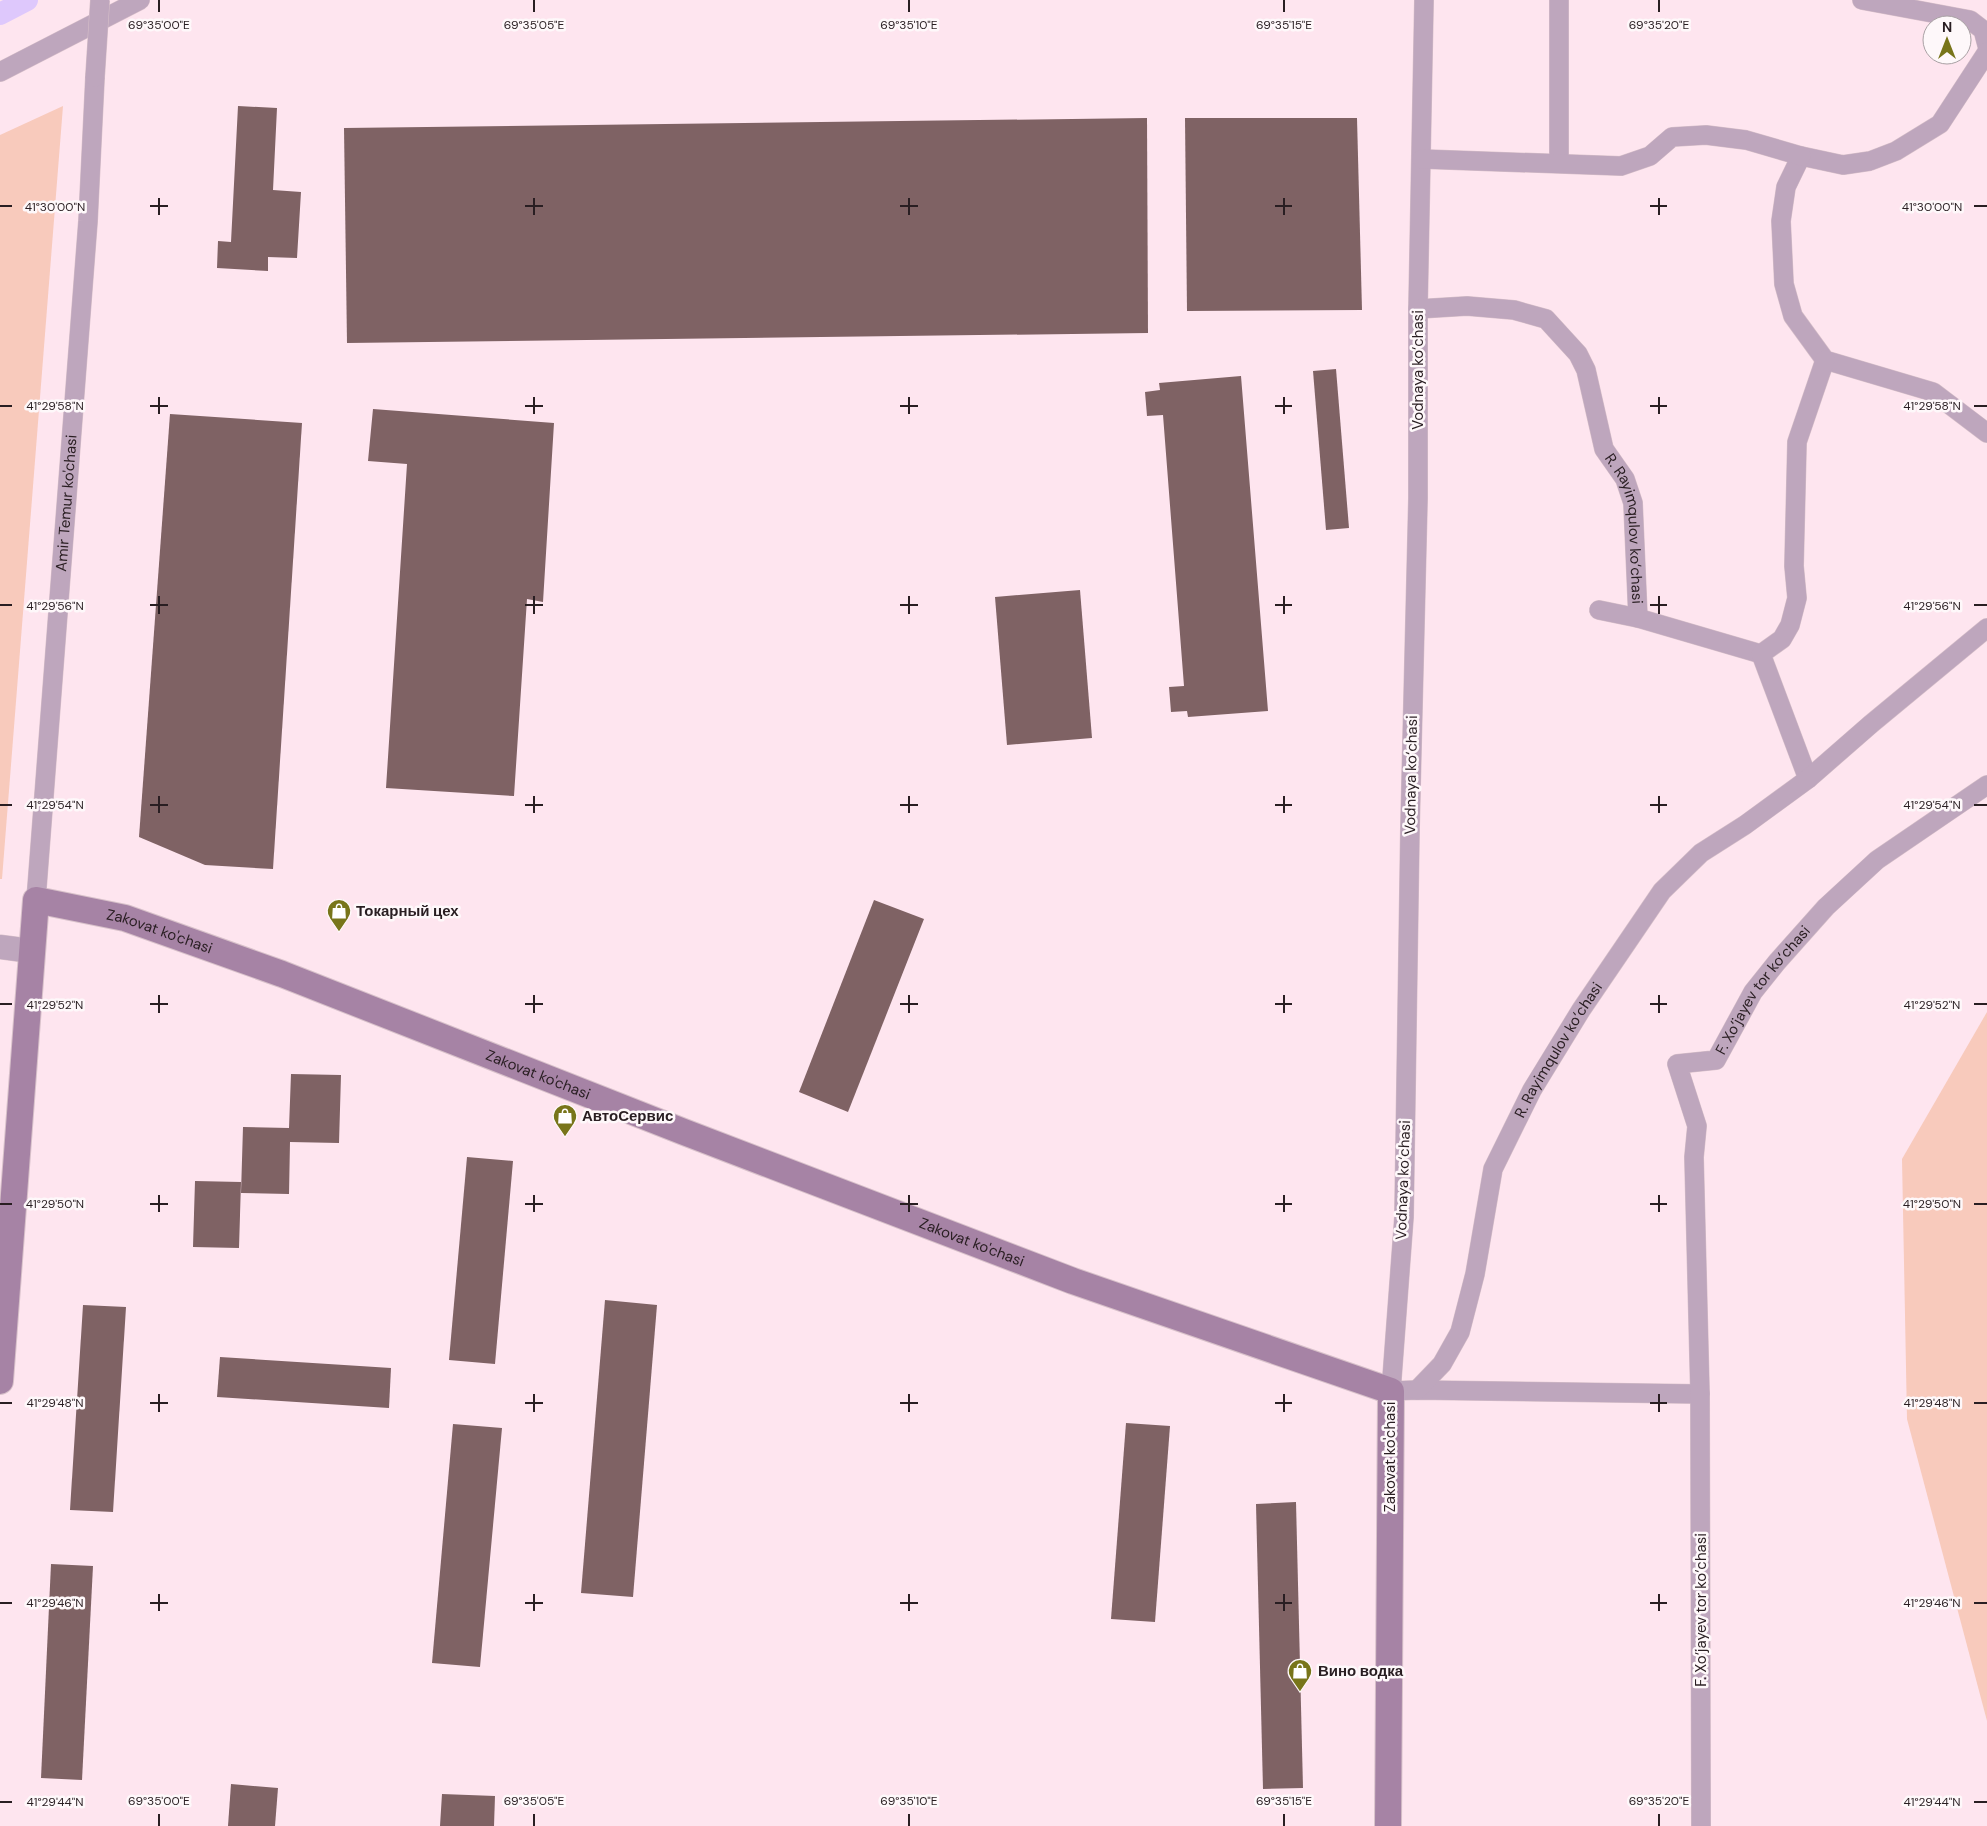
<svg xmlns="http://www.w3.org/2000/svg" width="1987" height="1826" viewBox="0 0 1987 1826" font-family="'DM Sans',sans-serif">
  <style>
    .green { fill: #f8cabc }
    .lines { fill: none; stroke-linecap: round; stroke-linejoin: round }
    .canal { stroke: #dec8fc; stroke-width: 22 }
    .building { fill: #7f6264 }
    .minor-casing { stroke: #d8c1ca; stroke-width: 20 }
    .tertiary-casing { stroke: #d8c1ca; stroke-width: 25 }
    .secondary-casing { stroke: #d8c1ca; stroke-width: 28 }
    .minor { stroke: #bea6bd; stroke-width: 19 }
    .tertiary { stroke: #bea6bd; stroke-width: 24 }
    .secondary { stroke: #a683a5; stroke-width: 26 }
    .minor-bridge-casing { stroke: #d8c1ca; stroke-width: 20; stroke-linecap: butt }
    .minor-bridge { stroke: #bea6bd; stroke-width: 19 }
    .ticks { fill: none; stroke: #291e22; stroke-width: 2 }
    .labels { text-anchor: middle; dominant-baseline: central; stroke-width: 5; stroke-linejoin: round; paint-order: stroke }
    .street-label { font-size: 15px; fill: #291e22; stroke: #fef8fa }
    .poi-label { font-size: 15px; font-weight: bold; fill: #291e22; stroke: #fef8fa; text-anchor: start }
    .ticks-label { font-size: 12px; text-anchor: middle; fill: #291e22; stroke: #fef8fa; stroke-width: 5; stroke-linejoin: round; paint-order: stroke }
  </style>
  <rect width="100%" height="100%" fill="#fee5ef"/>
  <g class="green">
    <path d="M 63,106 L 2,879 L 0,879 L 0,135 Z"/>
    <path d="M 1987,1012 L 1987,1721 L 1907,1419 L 1902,1159 Z"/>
  </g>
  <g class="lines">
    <path class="canal" d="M 0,14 L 27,0"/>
  </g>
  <g class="building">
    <path d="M 238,106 L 277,108 L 273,190 L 301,192 L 297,258 L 268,257 L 268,271 L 217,268 L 218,241 L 231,242 Z"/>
    <path d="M 1147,118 L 1148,333 L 347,343 L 344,128 Z"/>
    <path d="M 1185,118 L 1357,118 L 1362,310 L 1187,311 Z"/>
    <path d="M 1336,369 L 1349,528 L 1326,530 L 1313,371 Z"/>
    <path d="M 1241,376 L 1268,711 L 1188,717 L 1187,711 L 1171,712 L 1169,687 L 1184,686 L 1163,415 L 1147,416 L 1145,392 L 1160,390 L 1159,383 Z"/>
    <path d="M 373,409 L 554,423 L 543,602 L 527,599 L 514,796 L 386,788 L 407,464 L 368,461 Z"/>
    <path d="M 170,414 L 302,423 L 273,869 L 205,865 L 139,837 Z"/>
    <path d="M 1080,590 L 1092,738 L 1007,745 L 995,597 Z"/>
    <path d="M 874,900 L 924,919 L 848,1112 L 799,1092 Z"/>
    <path d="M 291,1074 L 341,1075 L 339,1143 L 290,1142 L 289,1194 L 241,1193 L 243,1127 L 289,1128 Z"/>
    <path d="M 467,1157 L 513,1161 L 495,1364 L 449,1360 Z"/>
    <path d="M 195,1181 L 241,1182 L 239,1248 L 193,1247 Z"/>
    <path d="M 605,1300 L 657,1305 L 633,1597 L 581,1593 Z"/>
    <path d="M 83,1305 L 126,1307 L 113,1512 L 70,1510 Z"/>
    <path d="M 220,1357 L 391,1368 L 389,1408 L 217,1397 Z"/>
    <path d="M 1126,1423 L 1170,1426 L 1155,1622 L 1111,1619 Z"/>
    <path d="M 453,1424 L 502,1428 L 480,1667 L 432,1663 Z"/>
    <path d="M 1296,1502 L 1303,1788 L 1263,1789 L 1256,1504 Z"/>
    <path d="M 51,1564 L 93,1566 L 82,1780 L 41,1778 Z"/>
    <path d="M 231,1784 L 278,1788 L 275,1826 L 228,1826 Z"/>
    <path d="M 442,1794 L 495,1796 L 494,1826 L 440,1826 Z"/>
  </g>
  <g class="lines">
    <g class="minor-casing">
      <g id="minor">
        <path d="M 1424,0 L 1418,309 L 1418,498 L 1410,827 L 1404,1217 L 1391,1391 L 1417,1390 L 1700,1394"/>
        <path d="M 1559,0 L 1559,162"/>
        <path d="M 1862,0 L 1970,20 L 1983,30 L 1987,45"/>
        <path d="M 1987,52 L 1940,124 L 1896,151 L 1870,161 L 1843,165 L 1801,156 L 1786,187 L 1781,221 L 1784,284 L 1793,316 L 1825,360 L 1933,392 L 1987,433"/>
        <path d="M 0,72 L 140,0"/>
        <path d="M 1422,159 L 1621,166 L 1650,156 L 1672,137 L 1706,135 L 1746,140 L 1801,156"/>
        <path id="s1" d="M 1418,309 L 1467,306 L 1514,310 L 1546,319 L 1578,354 L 1586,370 L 1604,449 L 1625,479 L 1633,503 L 1638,618"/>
        <path d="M 1599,610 L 1638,618 L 1761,654"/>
        <path d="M 1808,779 L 1761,654 L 1782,639 L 1790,625 L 1797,598 L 1794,566 L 1797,442 L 1825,360"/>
        <path id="s2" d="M 36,900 L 88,221 L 95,77"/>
        <path id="s3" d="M 1417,1390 L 1442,1364 L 1460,1332 L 1475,1274 L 1493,1169 L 1532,1090 L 1581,1010 L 1662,891 L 1701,853 L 1745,825 L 1808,779 L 1871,724 L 1987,628"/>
        <path id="s4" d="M 1701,1826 L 1700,1394 L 1694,1157 L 1697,1126 L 1677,1064 L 1716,1060 L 1753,992 L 1777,962 L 1826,907 L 1877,860 L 1987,785"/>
      </g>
    </g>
    <g class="tertiary-casing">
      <path id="tertiary" d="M 0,947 L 31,951"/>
    </g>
    <g class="secondary-casing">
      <g id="secondary">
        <path id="s5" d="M 0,1381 L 36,900 L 125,918 L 282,974 L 684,1132 L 1073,1281 L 1391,1391 L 1388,1826"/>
      </g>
    </g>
    <use href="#minor" class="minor"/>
    <use href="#tertiary" class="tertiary"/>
    <use href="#secondary" class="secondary"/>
    <g class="minor-bridge-casing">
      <path id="minor-bridge" d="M 95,77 L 100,0"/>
    </g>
    <use href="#minor-bridge" class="minor-bridge"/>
  </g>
  <path class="ticks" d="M 159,0 L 159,12M 534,0 L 534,12M 909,0 L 909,12M 1284,0 L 1284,12M 1659,0 L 1659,12M 159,198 L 159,215M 534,198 L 534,215M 909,198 L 909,215M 1284,198 L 1284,215M 1659,198 L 1659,215M 0,206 L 12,206M 150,206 L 168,206M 525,206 L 543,206M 900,206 L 918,206M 1275,206 L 1292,206M 1650,206 L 1667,206M 1974,206 L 1987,206M 159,397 L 159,414M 534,397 L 534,414M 909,397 L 909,414M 1284,397 L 1284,414M 1659,397 L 1659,414M 0,406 L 12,406M 150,406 L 168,406M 525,406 L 543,406M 900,406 L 918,406M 1275,406 L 1292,406M 1650,406 L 1667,406M 1974,406 L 1987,406M 159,596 L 159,614M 534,596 L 534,614M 909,596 L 909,614M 1284,596 L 1284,614M 1659,596 L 1659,614M 0,605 L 12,605M 150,605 L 168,605M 525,605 L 543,605M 900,605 L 918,605M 1275,605 L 1292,605M 1650,605 L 1667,605M 1974,605 L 1987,605M 159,796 L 159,813M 534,796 L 534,813M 909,796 L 909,813M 1284,796 L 1284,813M 1659,796 L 1659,813M 0,805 L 12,805M 150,805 L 168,805M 525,805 L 543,805M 900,805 L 918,805M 1275,805 L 1292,805M 1650,805 L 1667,805M 1974,805 L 1987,805M 159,995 L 159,1013M 534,995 L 534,1013M 909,995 L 909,1013M 1284,995 L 1284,1013M 1659,995 L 1659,1013M 0,1004 L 12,1004M 150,1004 L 168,1004M 525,1004 L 543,1004M 900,1004 L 918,1004M 1275,1004 L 1292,1004M 1650,1004 L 1667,1004M 1974,1004 L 1987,1004M 159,1195 L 159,1212M 534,1195 L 534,1212M 909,1195 L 909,1212M 1284,1195 L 1284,1212M 1659,1195 L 1659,1212M 0,1204 L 12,1204M 150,1204 L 168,1204M 525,1204 L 543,1204M 900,1204 L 918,1204M 1275,1204 L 1292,1204M 1650,1204 L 1667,1204M 1974,1204 L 1987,1204M 159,1394 L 159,1412M 534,1394 L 534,1412M 909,1394 L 909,1412M 1284,1394 L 1284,1412M 1659,1394 L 1659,1412M 0,1403 L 12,1403M 150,1403 L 168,1403M 525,1403 L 543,1403M 900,1403 L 918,1403M 1275,1403 L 1292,1403M 1650,1403 L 1667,1403M 1974,1403 L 1987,1403M 159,1594 L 159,1611M 534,1594 L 534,1611M 909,1594 L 909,1611M 1284,1594 L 1284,1611M 1659,1594 L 1659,1611M 0,1603 L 12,1603M 150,1603 L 168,1603M 525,1603 L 543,1603M 900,1603 L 918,1603M 1275,1603 L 1292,1603M 1650,1603 L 1667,1603M 1974,1603 L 1987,1603M 0,1802 L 12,1802M 1974,1802 L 1987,1802M 159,1814 L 159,1826M 534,1814 L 534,1826M 909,1814 L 909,1826M 1284,1814 L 1284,1826M 1659,1814 L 1659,1826"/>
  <defs>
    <g id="shop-pin" transform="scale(1.25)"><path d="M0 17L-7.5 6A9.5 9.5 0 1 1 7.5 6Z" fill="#78751a" stroke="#fef8fa"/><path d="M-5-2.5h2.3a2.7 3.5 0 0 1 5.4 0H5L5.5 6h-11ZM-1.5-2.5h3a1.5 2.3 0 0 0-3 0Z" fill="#fff"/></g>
  </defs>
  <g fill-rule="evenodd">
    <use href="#shop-pin" x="339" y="911"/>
    <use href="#shop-pin" x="565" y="1116"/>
    <use href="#shop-pin" x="1300" y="1671"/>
  </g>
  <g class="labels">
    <g class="street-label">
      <text transform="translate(1418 370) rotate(-90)">Vodnaya ko‘chasi</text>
      <text stroke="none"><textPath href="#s2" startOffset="398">Amir Temur ko'chasi</textPath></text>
      <text stroke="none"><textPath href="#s1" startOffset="361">R. Rayimqulov ko‘chasi</textPath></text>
      <text transform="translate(1411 775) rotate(-89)">Vodnaya ko‘chasi</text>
      <text stroke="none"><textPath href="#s5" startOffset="610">Zakovat ko'chasi</textPath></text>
      <text stroke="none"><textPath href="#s4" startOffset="889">F. Xo‘jayev tor ko‘chasi</textPath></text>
      <text stroke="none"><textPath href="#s3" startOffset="375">R. Rayimqulov ko‘chasi</textPath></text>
      <text stroke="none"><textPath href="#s5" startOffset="1015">Zakovat ko'chasi</textPath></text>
      <text transform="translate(1403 1180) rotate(-88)">Vodnaya ko‘chasi</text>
      <text stroke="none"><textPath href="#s5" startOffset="1480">Zakovat ko'chasi</textPath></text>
      <text transform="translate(1390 1457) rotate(-90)">Zakovat ko'chasi</text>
      <text transform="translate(1701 1610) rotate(-90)">F. Xo‘jayev tor ko‘chasi</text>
    </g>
    <g class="poi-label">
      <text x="356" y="911">Токарный цех</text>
      <text x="582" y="1116">АвтоСервис</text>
      <text x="1318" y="1671">Вино водка</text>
    </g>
  </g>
  <g class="ticks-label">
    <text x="159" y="29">69°35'00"E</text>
    <text x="534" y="29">69°35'05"E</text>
    <text x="909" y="29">69°35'10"E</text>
    <text x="1284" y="29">69°35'15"E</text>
    <text x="1659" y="29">69°35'20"E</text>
    <text x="55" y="211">41°30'00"N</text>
    <text x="1932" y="211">41°30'00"N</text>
    <text x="55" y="410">41°29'58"N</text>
    <text x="1932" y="410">41°29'58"N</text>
    <text x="55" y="610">41°29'56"N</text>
    <text x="1932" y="610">41°29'56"N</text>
    <text x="55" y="809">41°29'54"N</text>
    <text x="1932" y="809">41°29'54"N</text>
    <text x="55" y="1009">41°29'52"N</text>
    <text x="1932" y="1009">41°29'52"N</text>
    <text x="55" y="1208">41°29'50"N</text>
    <text x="1932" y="1208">41°29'50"N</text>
    <text x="55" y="1407">41°29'48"N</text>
    <text x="1932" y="1407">41°29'48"N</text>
    <text x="55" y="1607">41°29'46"N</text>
    <text x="1932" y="1607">41°29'46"N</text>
    <text x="159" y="1805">69°35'00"E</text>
    <text x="534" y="1805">69°35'05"E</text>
    <text x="909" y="1805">69°35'10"E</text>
    <text x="1284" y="1805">69°35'15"E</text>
    <text x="1659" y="1805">69°35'20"E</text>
    <text x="55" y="1806">41°29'44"N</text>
    <text x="1932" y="1806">41°29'44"N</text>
  </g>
  <g transform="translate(1947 40)"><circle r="24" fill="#fef8fa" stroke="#a9a1a4"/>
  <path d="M0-4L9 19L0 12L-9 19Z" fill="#78751a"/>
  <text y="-8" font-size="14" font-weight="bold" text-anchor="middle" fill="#291e22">N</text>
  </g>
</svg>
